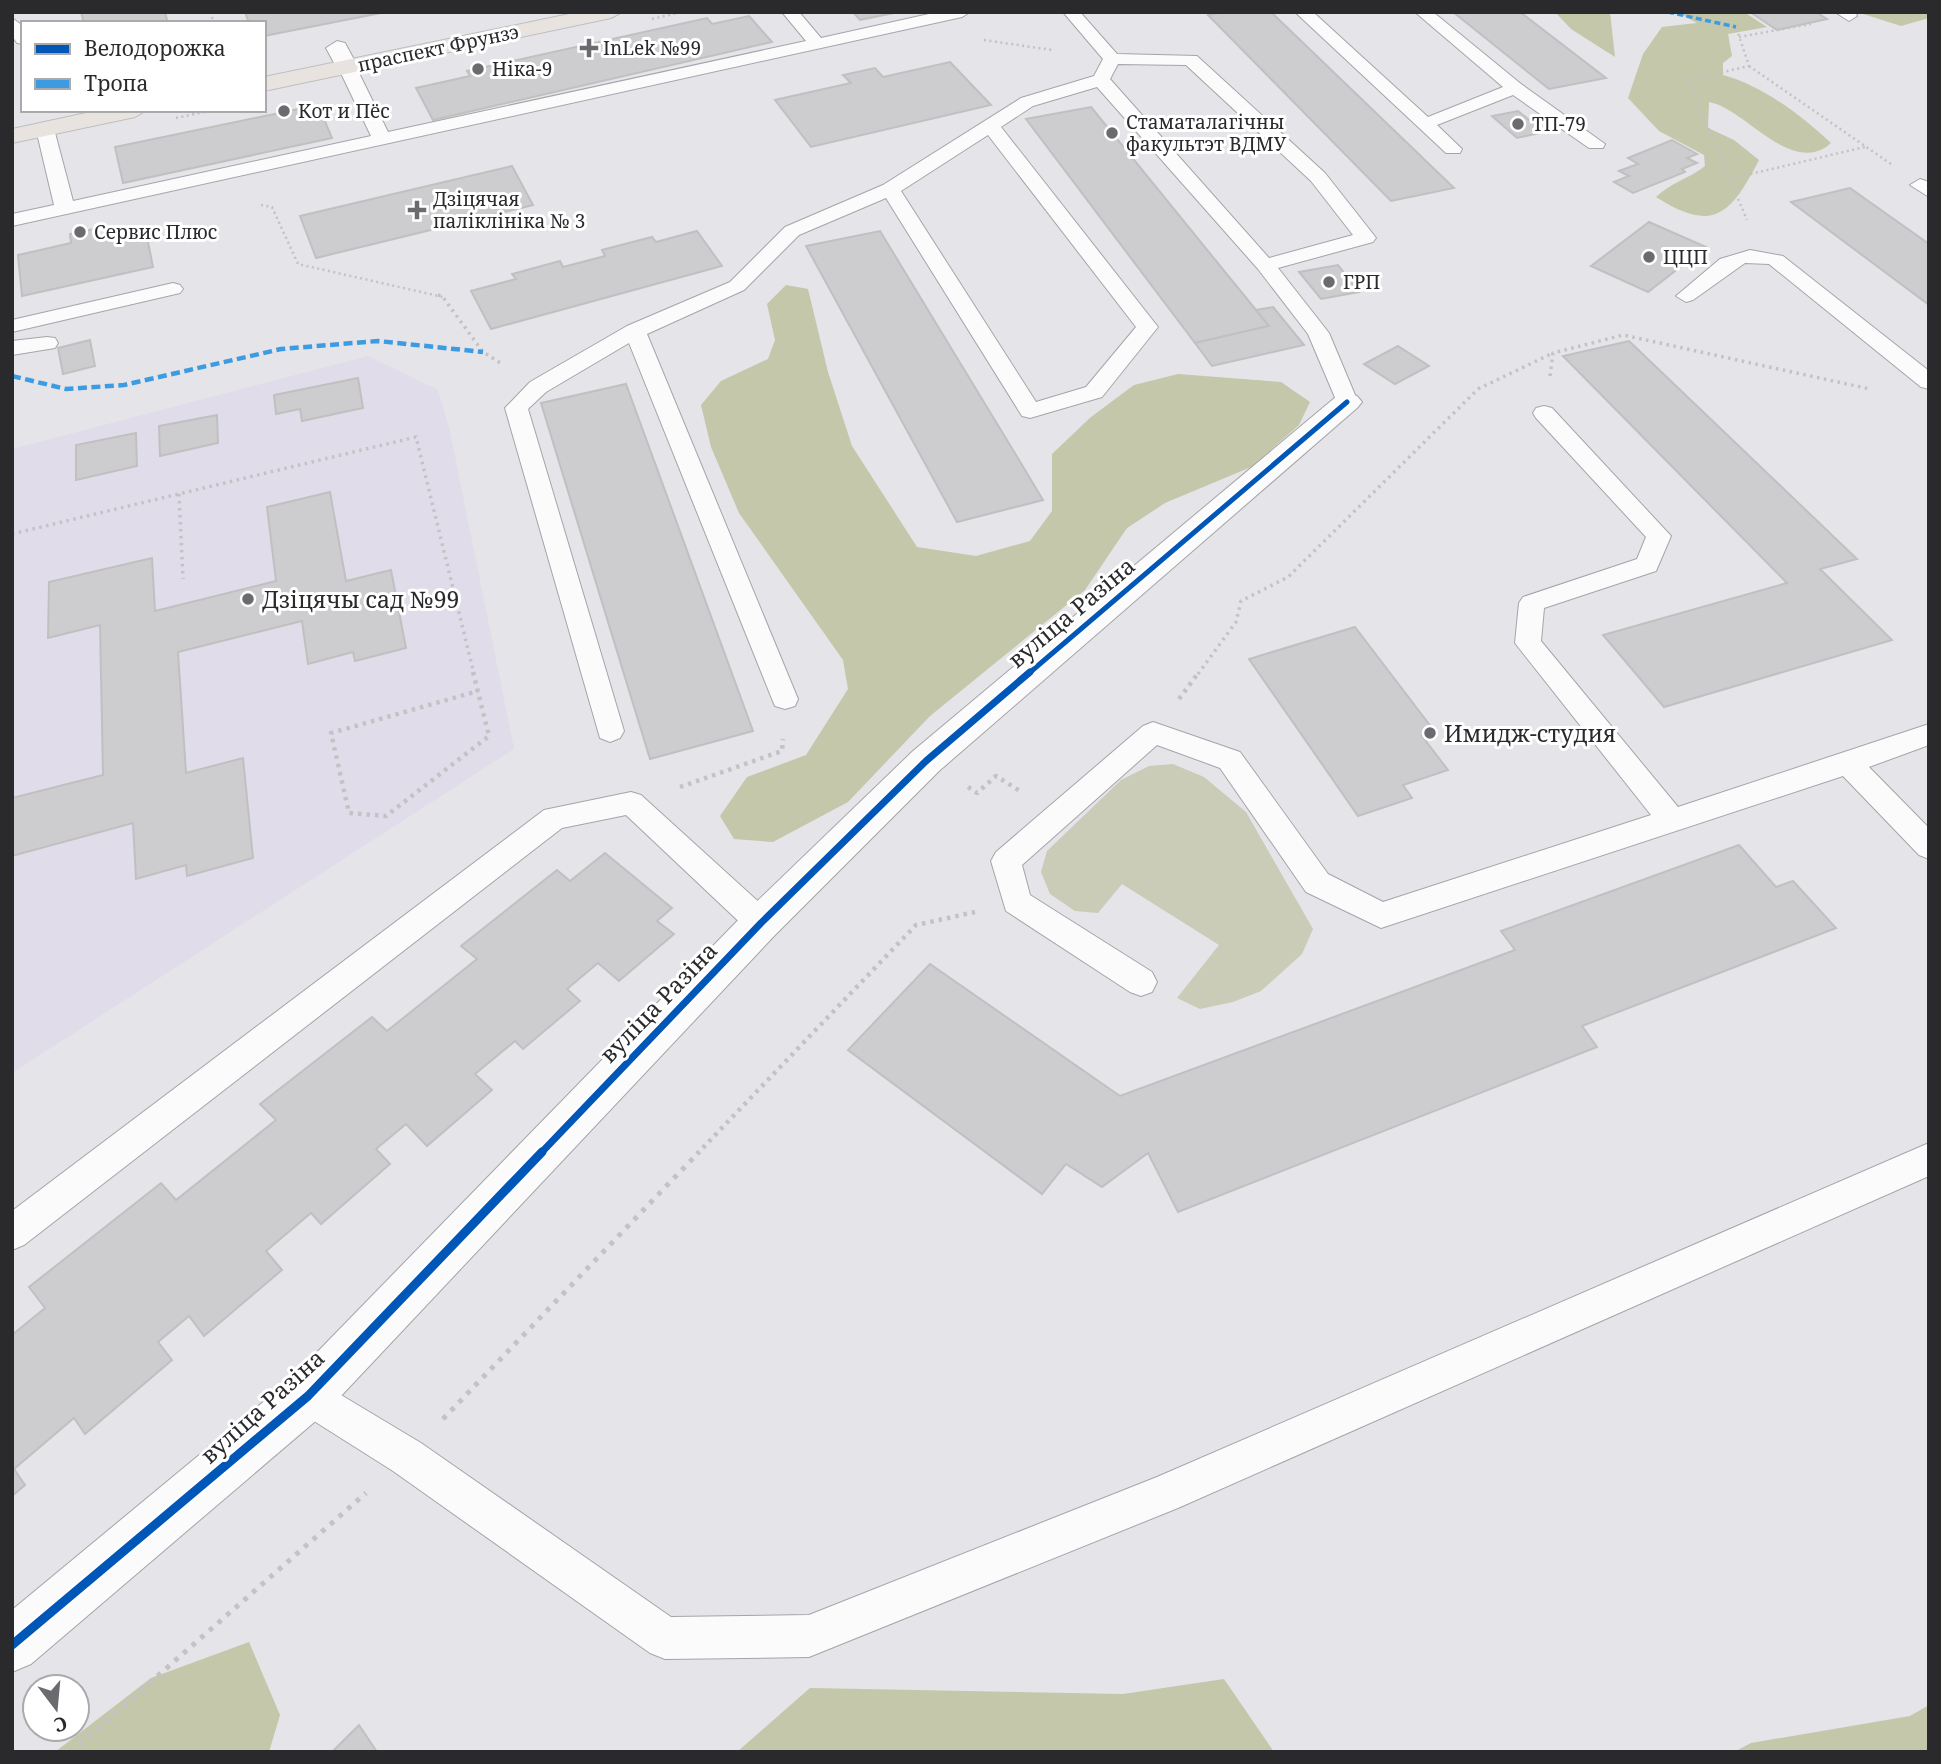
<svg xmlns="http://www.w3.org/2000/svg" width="1941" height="1764" viewBox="0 0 1941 1764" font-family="'Noto Serif',serif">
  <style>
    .education { fill: #e1dcea }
    .green { fill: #caccb8 }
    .forest { fill: #c4c7a9 }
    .building { fill: #cdccce; stroke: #c1c0c1; stroke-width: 2 }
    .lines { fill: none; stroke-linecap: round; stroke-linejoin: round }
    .lane-casing { stroke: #a5a5a9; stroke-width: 2 }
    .street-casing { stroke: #a5a5a9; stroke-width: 2 }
    .primary-casing { stroke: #bfbfc1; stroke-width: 2 }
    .path-far3 { stroke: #c3c3c5; stroke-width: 2.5; stroke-dasharray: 2 3.5; stroke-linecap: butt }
    .path-far2 { stroke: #c3c3c5; stroke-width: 3.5; stroke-dasharray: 2.5 4.5; stroke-linecap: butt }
    .path-far1 { stroke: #c3c3c5; stroke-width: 4.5; stroke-dasharray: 3.5 5; stroke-linecap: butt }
    .path { stroke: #c3c3c5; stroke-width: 5; stroke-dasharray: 4.5 7; stroke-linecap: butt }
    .lane { fill: #fbfbfc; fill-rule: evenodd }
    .street { fill: #fbfbfc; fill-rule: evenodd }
    .primary { fill: #e8e3df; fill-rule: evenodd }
    .quiet-far1 { stroke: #3d9ce1; stroke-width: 3.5; stroke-dasharray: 6 3.5; stroke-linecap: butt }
    .quiet { stroke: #3d9ce1; stroke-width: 4.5; stroke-dasharray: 9 4.5; stroke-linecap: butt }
    .cycleway-far2-casing { stroke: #fff; stroke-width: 9 }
    .cycleway-far1-casing { stroke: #fff; stroke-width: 11 }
    .cycleway-casing { stroke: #fff; stroke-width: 13 }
    .cycleway-far2 { stroke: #0057b8; stroke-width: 5 }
    .cycleway-far1 { stroke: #0057b8; stroke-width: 7 }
    .cycleway { stroke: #0057b8; stroke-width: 9 }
    .poi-dot { fill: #6b6b6f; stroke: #fff; stroke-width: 2.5 }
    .labels { text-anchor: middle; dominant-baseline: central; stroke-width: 6; stroke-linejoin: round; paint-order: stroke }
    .far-street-label { font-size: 19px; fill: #2a2a2d; stroke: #fff }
    .far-poi-label { font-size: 19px; fill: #2a2a2d; stroke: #fff; text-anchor: start }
    .poi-label { font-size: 23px; fill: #2a2a2d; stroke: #fff; text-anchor: start }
    .street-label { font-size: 23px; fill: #2a2a2d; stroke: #fff }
  </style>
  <rect width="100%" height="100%" fill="#e4e4e9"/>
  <path class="education" d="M 368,356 L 438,390 L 450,431 L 514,749 L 12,1073 L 12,449 Z"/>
  <path class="green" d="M 1173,764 L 1204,777 L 1246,812 L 1313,929 L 1302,954 L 1261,991 L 1233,1002 L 1200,1009 L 1177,998 L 1219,945 L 1122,884 L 1098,913 L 1075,911 L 1050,894 L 1041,872 L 1047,851 L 1121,780 L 1149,766 Z"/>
  <g class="forest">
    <path d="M 1555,12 L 1610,12 L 1615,57 L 1571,29 Z"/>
    <path d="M 1677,12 L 1744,12 L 1767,27 L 1728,34 L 1732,56 L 1723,63 L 1723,75 C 1763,86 1801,115 1831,143 C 1792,178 1745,108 1709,102 L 1708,128 L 1734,140 L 1759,160 C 1731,214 1714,234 1656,197 C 1670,183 1690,178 1705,166 L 1704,155 L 1659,131 L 1628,98 L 1643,54 L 1662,27 L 1697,23 Z"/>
    <path d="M 1857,12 L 1929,12 L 1929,18 L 1901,26 Z"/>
    <path d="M 786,285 L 808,289 L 828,372 L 852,446 L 917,547 L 976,556 L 1030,541 L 1052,511 L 1052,454 L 1091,417 L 1134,385 L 1178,374 L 1281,382 L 1310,402 L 1299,425 L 1251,467 L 1165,503 L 1127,528 L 1085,590 L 930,716 L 848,802 L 773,842 L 734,839 L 720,816 L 747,777 L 806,755 L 848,689 L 843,660 L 739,513 L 711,447 L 701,405 L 721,381 L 768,359 L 775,340 L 767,304 Z"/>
    <path d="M 249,1642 L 280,1715 L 269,1752 L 55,1752 L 151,1678 Z"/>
    <path d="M 1224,1679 L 1274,1752 L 737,1752 L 810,1688 L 1123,1694 Z"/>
    <path d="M 1929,1705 L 1929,1752 L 1734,1752 L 1751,1743 L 1910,1716 Z"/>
  </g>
  <g class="building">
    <path d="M 81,12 L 165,13 L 168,23 L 84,23 Z"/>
    <path d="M 245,12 L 386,12 L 264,36 L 264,23 L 249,23 Z"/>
    <path d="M 853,12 L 899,12 L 860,20 Z"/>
    <path d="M 1223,12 L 1271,12 L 1454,188 L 1391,201 L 1208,15 Z"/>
    <path d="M 1453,12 L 1520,12 L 1606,78 L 1549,89 Z"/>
    <path d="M 1750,12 L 1816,12 L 1827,19 L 1777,30 Z"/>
    <path d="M 749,16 L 772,42 L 433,120 L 416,88 L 470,76 L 467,71 L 707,18 L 712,24 Z"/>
    <path d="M 950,62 L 991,105 L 811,147 L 775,100 L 851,83 L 843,75 L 875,68 L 883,77 Z"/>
    <path d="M 318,105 L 332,138 L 123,183 L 115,147 Z"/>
    <path d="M 1091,107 L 1256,310 L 1269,326 L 1195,343 L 1026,119 Z"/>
    <path d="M 1518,111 L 1544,132 L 1517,138 L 1492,116 Z"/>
    <path d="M 1672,140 L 1697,154 L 1687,158 L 1697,163 L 1682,169 L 1685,172 L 1633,193 L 1614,182 L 1629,176 L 1619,171 L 1638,164 L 1628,158 Z"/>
    <path d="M 512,166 L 533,205 L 316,258 L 300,216 Z"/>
    <path d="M 1850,188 L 1929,244 L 1929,305 L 1791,202 Z"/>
    <path d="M 1649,222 L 1706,247 L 1648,292 L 1591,266 Z"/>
    <path d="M 145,227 L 153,267 L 22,296 L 18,255 L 71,243 L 70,234 L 94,229 L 95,238 Z"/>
    <path d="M 697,231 L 722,266 L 491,329 L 471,291 L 516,279 L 512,274 L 560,261 L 563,267 L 605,256 L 602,250 L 652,237 L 656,242 Z"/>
    <path d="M 880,231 L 1013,450 L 1043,500 L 957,522 L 806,246 Z"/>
    <path d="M 1338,265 L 1359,292 L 1321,299 L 1299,272 Z"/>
    <path d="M 1273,307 L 1304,345 L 1212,366 L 1195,343 L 1269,326 L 1256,310 Z"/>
    <path d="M 90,340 L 95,366 L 63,374 L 58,348 Z"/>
    <path d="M 1629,341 L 1857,559 L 1820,569 L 1892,640 L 1664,707 L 1603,635 L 1787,583 L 1563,356 Z"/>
    <path d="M 1398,346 L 1429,366 L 1395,384 L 1364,364 Z"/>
    <path d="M 358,378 L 363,408 L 302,421 L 300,409 L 276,414 L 274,395 Z"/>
    <path d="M 626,384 L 753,731 L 650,759 L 541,403 Z"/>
    <path d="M 217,415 L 218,443 L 160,456 L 159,426 Z"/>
    <path d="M 136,433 L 137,466 L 76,480 L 76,445 Z"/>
    <path d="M 330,492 L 346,581 L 391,570 L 406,648 L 355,661 L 353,652 L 308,664 L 302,621 L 178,652 L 186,773 L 243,758 L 253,858 L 187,876 L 186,865 L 136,879 L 133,823 L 12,856 L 12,798 L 103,775 L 100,625 L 48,638 L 49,582 L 152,558 L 155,611 L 276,581 L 267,507 Z"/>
    <path d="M 1355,627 L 1435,732 L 1422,736 L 1448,770 L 1403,785 L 1412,798 L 1358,816 L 1249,659 Z"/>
    <path d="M 1739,845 L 1776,887 L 1793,881 L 1836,928 L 1582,1026 L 1597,1047 L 1178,1212 L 1148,1153 L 1102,1187 L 1066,1164 L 1042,1194 L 848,1050 L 930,964 L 1120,1096 L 1515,950 L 1501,931 Z"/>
    <path d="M 605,853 L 672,908 L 657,921 L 674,934 L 619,981 L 598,963 L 567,989 L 580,1001 L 523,1049 L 515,1041 L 475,1074 L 492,1090 L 427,1146 L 406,1124 L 376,1149 L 390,1164 L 321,1224 L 311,1213 L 266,1251 L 282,1270 L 204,1336 L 189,1316 L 158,1342 L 172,1360 L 85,1434 L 74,1418 L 14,1469 L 25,1485 L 12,1496 L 12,1335 L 45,1308 L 29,1287 L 161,1183 L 176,1200 L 276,1120 L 260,1104 L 372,1017 L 387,1031 L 477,959 L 461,946 L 557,870 L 570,881 Z"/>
    <path d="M 359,1725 L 377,1752 L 332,1752 Z"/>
  </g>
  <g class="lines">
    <g class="lane-casing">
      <g id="lane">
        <path d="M 782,12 L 799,12 L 821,38 L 938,12 L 970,12 L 962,17 L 12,226 L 12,214 L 54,205 L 36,129 L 39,125 L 45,123 L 54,129 L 73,201 L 371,136 L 338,67 L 341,63 L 353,63 L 356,67 L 388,132 L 806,41 Z"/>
        <path d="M 1063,12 L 1080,12 L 1117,54 L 1197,56 L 1325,173 L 1373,234 L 1376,238 L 1373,242 L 1278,268 L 1329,333 L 1358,402 L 1355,407 L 1339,407 L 1308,334 L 1258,269 L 1097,87 L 1033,106 L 1001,127 L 1158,327 L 1102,397 L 1030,418 L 1022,416 L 886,198 L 799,235 L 744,290 L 647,334 L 798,699 L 795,706 L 785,709 L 775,706 L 772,699 L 629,343 L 546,392 L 528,409 L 624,731 L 620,738 L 610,742 L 600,738 L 505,408 L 530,382 L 627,326 L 730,282 L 785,227 L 883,185 L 1021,98 L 1094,76 L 1103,59 ZM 1118,64 L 1186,65 L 1311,181 L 1353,235 L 1269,258 L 1110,79 ZM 988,135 L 1136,327 L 1086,387 L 1036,402 L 901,191 Z"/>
        <path d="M 1295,12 L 1313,12 L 1428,117 L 1503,87 L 1415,12 L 1433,12 L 1521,84 L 1605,144 L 1603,148 L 1589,148 L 1513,95 L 1437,125 L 1462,149 L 1460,153 L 1446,153 Z"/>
        <path d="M 1835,12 L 1855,12 L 1857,16 L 1849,21 Z"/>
        <path d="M 12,18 L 23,26 L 23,44 L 17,43 L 12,36 Z"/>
        <path d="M 1920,179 L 1929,182 L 1929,197 L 1910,185 Z"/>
        <path d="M 1750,250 L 1783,256 L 1929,371 L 1929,389 L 1921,387 L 1769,264 L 1745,263 L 1693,300 L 1686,302 L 1676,296 L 1720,259 Z"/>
        <path d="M 173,283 L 180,285 L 183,289 L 180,293 L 12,332 L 12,320 Z"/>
        <path d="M 47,337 L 55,338 L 58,343 L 55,348 L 12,355 L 12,341 Z"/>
        <path d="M 1544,406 L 1552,408 L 1671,536 L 1656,571 L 1544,608 L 1541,641 L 1678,807 L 1929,724 L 1929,745 L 1869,767 L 1929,828 L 1929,859 L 1919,855 L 1843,776 L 1381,928 L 1306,892 L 1220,768 L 1157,745 L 1022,865 L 1030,895 L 1152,972 L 1157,982 L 1152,992 L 1141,996 L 1130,992 L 1006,911 L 991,861 L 996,852 L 1143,726 L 1153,722 L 1240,752 L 1328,874 L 1383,902 L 1651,815 L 1515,643 L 1519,603 L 1523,597 L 1637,559 L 1646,537 L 1536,418 L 1533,413 L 1536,408 Z"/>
        <path d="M 631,792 L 641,795 L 772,914 L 776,923 L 772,932 L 761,936 L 750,932 L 626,815 L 562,828 L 24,1245 L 12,1250 L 12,1211 L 544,810 Z"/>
        <path d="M 1929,1143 L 1929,1176 L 1178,1508 L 809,1657 L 665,1659 L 650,1653 L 393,1471 L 295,1409 L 289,1396 L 295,1383 L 308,1377 L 321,1383 L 421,1443 L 671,1617 L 809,1615 L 1157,1477 Z"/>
      </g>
    </g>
    <g class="street-casing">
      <g id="street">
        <path d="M 337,41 L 345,43 L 358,67 L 355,72 L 339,72 L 326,48 Z"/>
        <path d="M 1347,393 L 1357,396 L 1362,402 L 1357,408 L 939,771 L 775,935 L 325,1413 L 31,1664 L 12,1672 L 12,1610 L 291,1379 L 747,911 L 913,751 L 1337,396 Z"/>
      </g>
    </g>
    <g class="primary-casing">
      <g id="primary">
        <path d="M 579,12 L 622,12 L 611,18 L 264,91 L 264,77 Z"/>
        <path d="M 100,110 L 147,110 L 135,117 L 12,143 L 12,129 Z"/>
      </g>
    </g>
    <g class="path-far3">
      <path d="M 210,12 L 214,23"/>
      <path d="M 1715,12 L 1736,27 L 1749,66 L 1688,80 L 1747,220"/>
      <path d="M 652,19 L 682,12"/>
      <path d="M 1739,37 L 1811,24"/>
      <path d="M 984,40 L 1052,50"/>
      <path d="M 1749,66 L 1891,164"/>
      <path d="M 176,118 L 213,110"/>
      <path d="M 1729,179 L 1865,147"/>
      <path d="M 261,205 L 272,207 L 298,264 L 443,297"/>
    </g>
    <g class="path-far2">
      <path d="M 438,295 L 442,296 L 483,352 L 502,364"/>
      <path d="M 1550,376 L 1553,353 L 1623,335 L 1870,389"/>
      <path d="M 179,494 L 183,579"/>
      <path d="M 12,534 L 416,437 L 474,674"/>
      <path d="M 1198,674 L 1236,622 L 1241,601 L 1288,577 L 1478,389 L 1553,353"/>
    </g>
    <g class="path-far1">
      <path d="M 473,672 L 489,736 L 386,816 L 349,813 L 331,733 L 478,691"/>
      <path d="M 1179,699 L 1199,672"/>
      <path d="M 680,787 L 782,751 L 783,739"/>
      <path d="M 968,787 L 977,793 L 996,776 L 1020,791"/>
      <path d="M 697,1154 L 916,925 L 975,912"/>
    </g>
    <g class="path">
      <path d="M 443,1419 L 699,1152"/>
      <path d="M 71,1752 L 366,1493"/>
    </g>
    <use href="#lane" class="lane"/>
    <use href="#street" class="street"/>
    <use href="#primary" class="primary"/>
    <path class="quiet-far1" d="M 1668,12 L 1736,27"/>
    <path class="quiet" d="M 12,376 L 66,389 L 124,385 L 281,349 L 378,341 L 483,352"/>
    <g class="cycleway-far2-casing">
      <path id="cycleway-far2" d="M 1028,674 L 1347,402"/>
    </g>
    <g class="cycleway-far1-casing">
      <path id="cycleway-far1" d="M 540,1154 L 761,923 L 926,761 L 1030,672"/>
    </g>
    <g class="cycleway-casing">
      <path id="cycleway" d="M 12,1645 L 308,1396 L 542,1152"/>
    </g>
    <use href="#cycleway-far2" class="cycleway-far2"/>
    <use href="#cycleway-far1" class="cycleway-far1"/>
    <use href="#cycleway" class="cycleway"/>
  </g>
  <g class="poi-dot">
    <path d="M585.5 37.5h7v7h7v7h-7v7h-7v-7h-7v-7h7z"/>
    <circle cx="478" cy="69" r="7"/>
    <circle cx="284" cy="111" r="7"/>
    <circle cx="1518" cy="124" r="7"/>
    <circle cx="1112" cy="133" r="7"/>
    <path d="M413.5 199.5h7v7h7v7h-7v7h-7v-7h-7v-7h7z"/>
    <circle cx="80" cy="232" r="7"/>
    <circle cx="1649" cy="257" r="7"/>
    <circle cx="1329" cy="282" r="7"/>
    <circle cx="248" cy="599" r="7"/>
    <circle cx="1430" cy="733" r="7"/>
  </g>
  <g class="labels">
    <g class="far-street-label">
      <text transform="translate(438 48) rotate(-12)">праспект Фрунзэ</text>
    </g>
    <g class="far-poi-label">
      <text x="603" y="48">InLek №99</text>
      <text x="492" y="69">Ніка-9</text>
      <text x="298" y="111">Кот и Пёс</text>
      <text x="1126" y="122">Стаматалагічны<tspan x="1126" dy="22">факультэт ВДМУ</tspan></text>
      <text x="1532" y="124">ТП-79</text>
      <text x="433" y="199">Дзіцячая<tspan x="433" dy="22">паліклініка № 3</tspan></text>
      <text x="94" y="232">Сервис Плюс</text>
      <text x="1663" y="257">ЦЦП</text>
      <text x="1343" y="282">ГРП</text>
    </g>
    <g class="poi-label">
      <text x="262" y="599">Дзіцячы сад №99</text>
      <text x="1444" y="733">Имидж-студия</text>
    </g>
    <g class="street-label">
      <text transform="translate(1071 612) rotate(-40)">вуліца Разіна</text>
      <text transform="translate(658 1002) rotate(-46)">вуліца Разіна</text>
      <text transform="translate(262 1406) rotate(-42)">вуліца Разіна</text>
    </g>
  </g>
  <rect width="1941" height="1764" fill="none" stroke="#2a2a2d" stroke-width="28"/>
  <rect x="21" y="21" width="245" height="91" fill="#ffffff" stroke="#aaaaab" stroke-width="2"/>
  <rect x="35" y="44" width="35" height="10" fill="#0057b8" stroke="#aaaaab" stroke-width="2"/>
  <text x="84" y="56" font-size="21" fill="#2a2a2d">Велодорожка</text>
  <rect x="35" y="79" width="35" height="10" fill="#3d9ce1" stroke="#aaaaab" stroke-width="2"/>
  <text x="84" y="91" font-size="21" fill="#2a2a2d">Тропа</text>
  <g transform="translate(56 1708) rotate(164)"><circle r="33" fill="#ffffff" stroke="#aaaaab" stroke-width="2"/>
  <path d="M0-5L12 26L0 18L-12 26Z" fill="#6b6b6f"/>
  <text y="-10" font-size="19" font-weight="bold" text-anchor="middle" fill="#2a2a2d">С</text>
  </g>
</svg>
